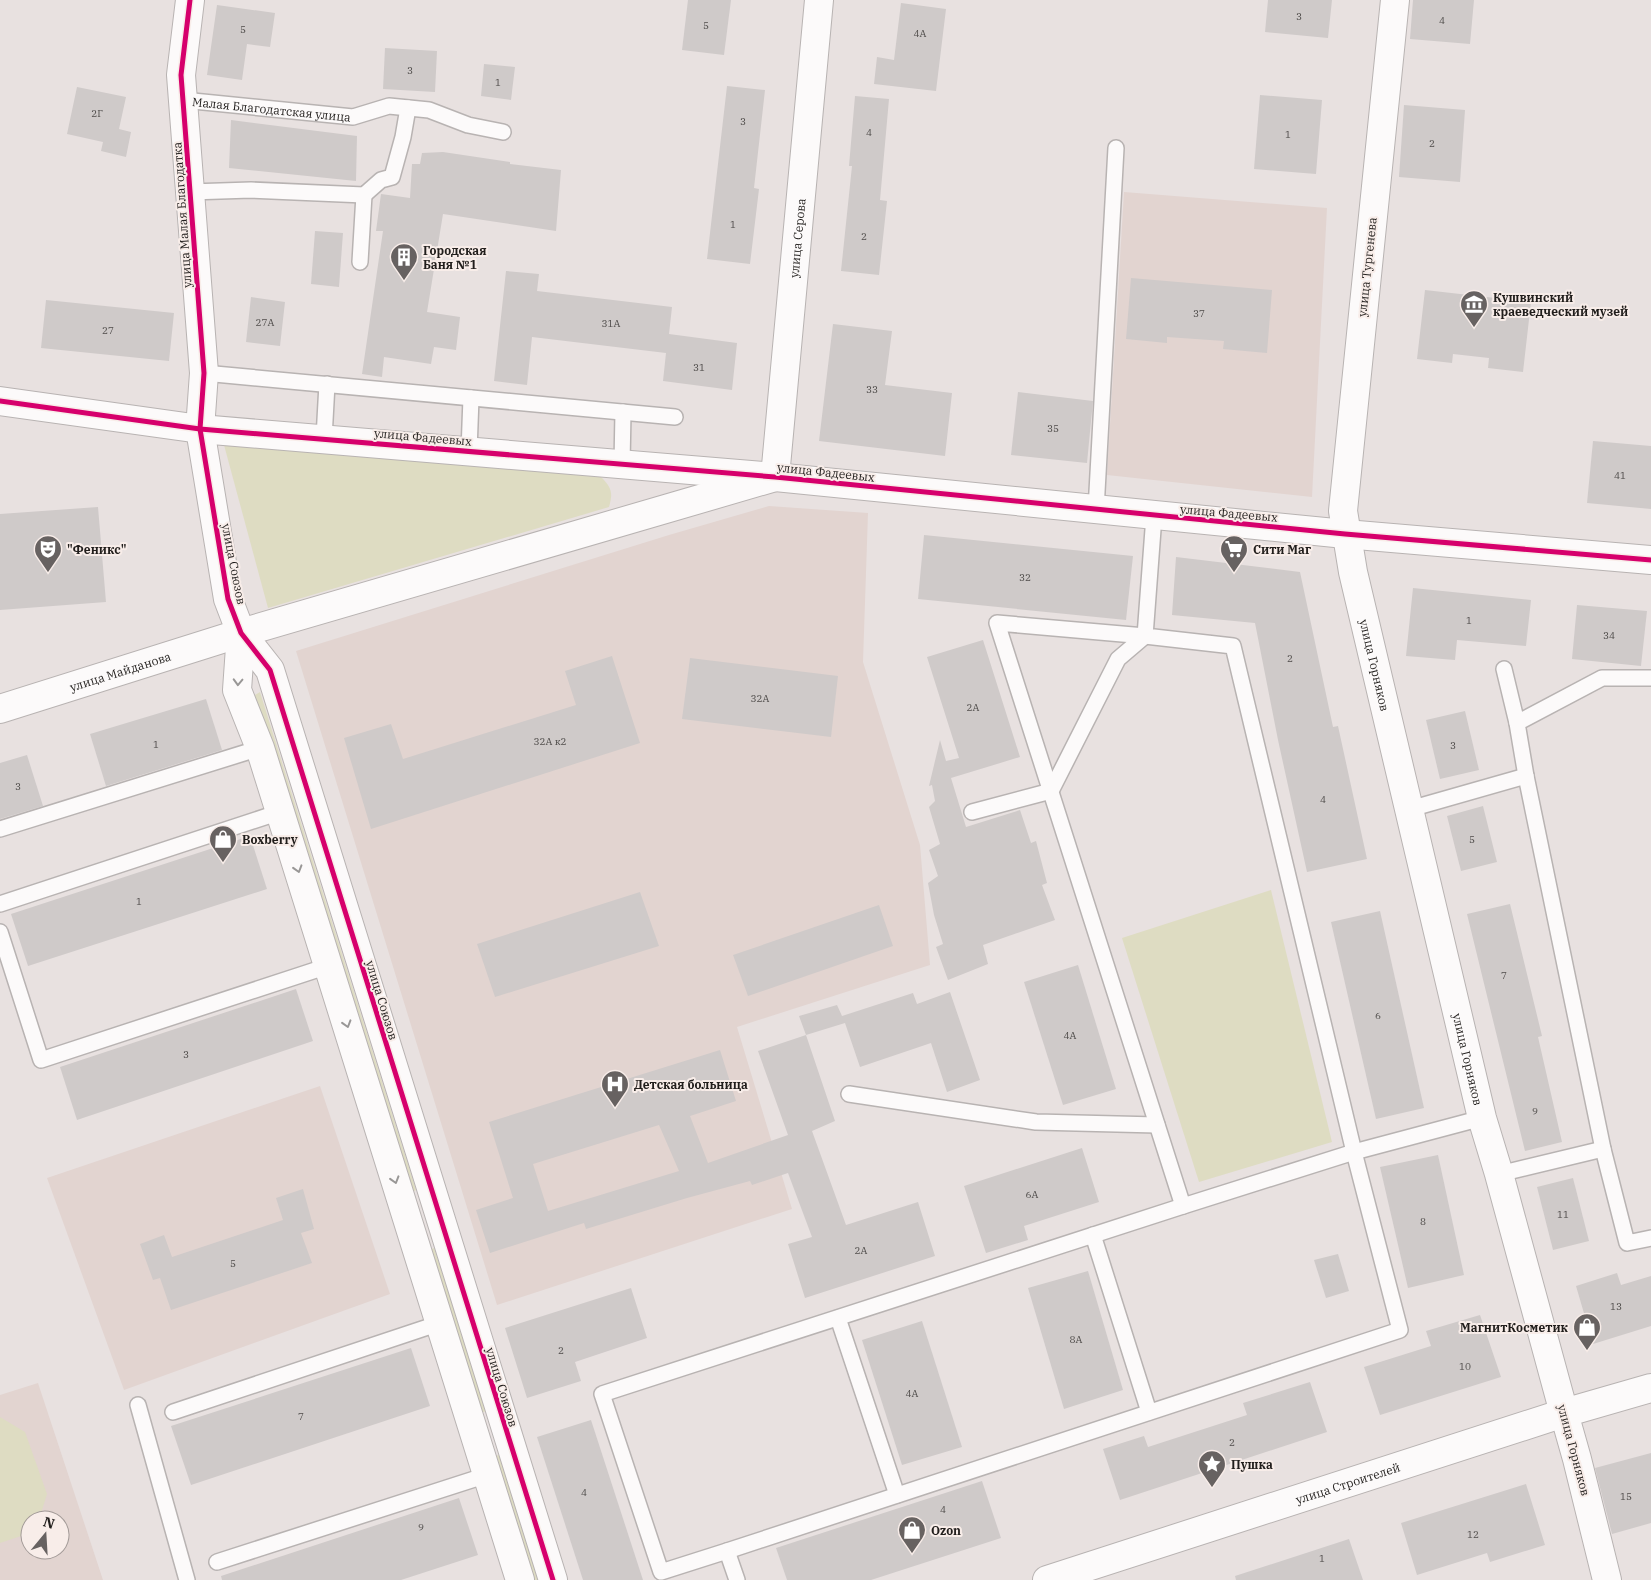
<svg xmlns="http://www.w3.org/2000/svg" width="1651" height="1580" viewBox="0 0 1651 1580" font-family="'IBM Plex Serif',serif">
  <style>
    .built { fill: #e2d4d0; fill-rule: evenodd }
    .green { fill: #dedcc2 }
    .building { fill: #cfcac9; fill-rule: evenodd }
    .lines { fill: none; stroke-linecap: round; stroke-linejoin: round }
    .lane-casing { stroke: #b8b3b2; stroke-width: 18 }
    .street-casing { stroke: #b8b3b2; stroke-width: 30 }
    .secondary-casing { stroke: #b8b3b2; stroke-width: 30 }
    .primary-casing { stroke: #b8b3b2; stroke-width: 30 }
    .lane { stroke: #fcfafa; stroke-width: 15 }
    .street { stroke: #fcfafa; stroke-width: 28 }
    .secondary { stroke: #fcfafa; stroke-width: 28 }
    .primary { stroke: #fcfafa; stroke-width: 28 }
    .cycleway-casing { stroke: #f8ede9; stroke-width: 8 }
    .cycleway { stroke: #d6006c; stroke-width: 5 }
    .oneway { stroke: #999796 }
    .labels { text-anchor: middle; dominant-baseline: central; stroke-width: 4; stroke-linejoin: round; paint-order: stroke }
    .number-label { font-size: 10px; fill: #4f4c4a }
    .street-label { font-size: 12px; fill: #211e1c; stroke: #f8ede9 }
    .poi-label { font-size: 12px; font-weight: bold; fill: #211e1c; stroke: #f8ede9; text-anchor: start }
  </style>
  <rect width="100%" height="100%" fill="#e8e1e0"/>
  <g class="built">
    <path d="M 1124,192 L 1327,208 L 1312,497 L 1107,475 Z"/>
    <path d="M 769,506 L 868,513 L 863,662 L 920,845 L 930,965 L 737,1027 L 792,1209 L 497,1305 L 296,651 L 669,535 Z"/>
    <path d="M 320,1086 L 390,1294 L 124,1390 L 47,1178 Z"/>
    <path d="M 38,1383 L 103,1580 L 0,1580 L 0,1395 ZM 30,1520 L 60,1520 L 60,1550 L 30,1550 Z"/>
  </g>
  <g class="green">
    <path d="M 224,445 L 601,477 C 612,488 613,493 609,507 L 268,608 Z"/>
    <path d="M 260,692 L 416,1190 L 408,1195 L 253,696 Z"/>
    <path d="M 1271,890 L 1332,1142 L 1199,1182 L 1122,938 Z"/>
    <path d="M 434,1248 L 487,1411 L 479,1413 L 426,1252 Z"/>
    <path d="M 0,1417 L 25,1432 L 47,1494 L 39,1520 L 30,1520 L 30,1533 L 0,1543 Z"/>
    <path d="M 500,1455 L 540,1580 L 532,1580 L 494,1456 Z"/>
  </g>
  <g class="building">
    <path d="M 688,0 L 731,0 L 724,55 L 682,50 Z"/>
    <path d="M 1268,0 L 1332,0 L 1328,38 L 1265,32 Z"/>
    <path d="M 1413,0 L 1474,0 L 1470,44 L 1410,39 Z"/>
    <path d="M 901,3 L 946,9 L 936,91 L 874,84 L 877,57 L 894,60 Z"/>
    <path d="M 217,5 L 275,13 L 270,47 L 247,44 L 242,80 L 207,75 Z"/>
    <path d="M 385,48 L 437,51 L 435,92 L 383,89 Z"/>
    <path d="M 484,64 L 515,67 L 511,100 L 481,96 Z"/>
    <path d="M 727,86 L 765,90 L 754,188 L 759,189 L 750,264 L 707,259 Z"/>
    <path d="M 77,87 L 126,97 L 119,129 L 131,132 L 126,157 L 101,151 L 103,142 L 67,134 Z"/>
    <path d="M 1260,95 L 1322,100 L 1316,174 L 1254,169 Z"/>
    <path d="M 855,96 L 889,99 L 880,200 L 887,201 L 879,275 L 841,271 L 852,166 L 849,166 Z"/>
    <path d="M 1404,105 L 1465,110 L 1460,182 L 1399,177 Z"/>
    <path d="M 231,120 L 357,136 L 356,181 L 229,168 Z"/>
    <path d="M 443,152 L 510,162 L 510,164 L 561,170 L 556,231 L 443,214 L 427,312 L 460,317 L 456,350 L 434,347 L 431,364 L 384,357 L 382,377 L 362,374 L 383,231 L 376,231 L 381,194 L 410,198 L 412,164 L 420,164 L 422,153 Z"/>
    <path d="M 315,231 L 343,233 L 339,287 L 311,284 Z"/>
    <path d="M 506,271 L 539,274 L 537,291 L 672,307 L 669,334 L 737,343 L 732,390 L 663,381 L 666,353 L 532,337 L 527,385 L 494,381 Z"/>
    <path d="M 1131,278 L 1272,290 L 1267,353 L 1223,349 L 1224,341 L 1167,337 L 1167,343 L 1126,339 Z"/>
    <path d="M 1425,290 L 1531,302 L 1523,372 L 1488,368 L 1489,358 L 1453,354 L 1452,363 L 1417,359 Z"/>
    <path d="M 251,297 L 285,302 L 280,346 L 246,342 Z"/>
    <path d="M 46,300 L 174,313 L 169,361 L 41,348 Z"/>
    <path d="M 833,324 L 892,331 L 885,385 L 952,393 L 945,456 L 819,441 Z"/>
    <path d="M 1018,392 L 1093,401 L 1087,463 L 1011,455 Z"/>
    <path d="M 1593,441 L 1651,446 L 1651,509 L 1587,503 Z"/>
    <path d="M 98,507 L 106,602 L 0,610 L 0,514 Z"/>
    <path d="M 924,535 L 1133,556 L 1126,620 L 918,599 Z"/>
    <path d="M 1176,557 L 1300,572 L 1333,727 L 1338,726 L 1367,859 L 1307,872 L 1278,740 L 1255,623 L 1172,615 Z"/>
    <path d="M 1413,588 L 1531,600 L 1526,646 L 1457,640 L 1455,660 L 1406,656 Z"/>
    <path d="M 1577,605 L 1647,611 L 1641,666 L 1572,659 Z"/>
    <path d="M 983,640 L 1020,757 L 951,778 L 966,827 L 1020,810 L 1031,843 L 1036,841 L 1047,883 L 1042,885 L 1055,920 L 983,945 L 988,964 L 948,980 L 936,947 L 943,944 L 934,915 L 928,883 L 938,876 L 929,850 L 940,844 L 929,807 L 935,801 L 932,785 L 929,786 L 940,740 L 946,761 L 959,758 L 927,657 Z"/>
    <path d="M 612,656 L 640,743 L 371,829 L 344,738 L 391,724 L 403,759 L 576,705 L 565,671 Z"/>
    <path d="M 690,658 L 838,676 L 831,737 L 682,719 Z"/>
    <path d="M 206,699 L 222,750 L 106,786 L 90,734 Z"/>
    <path d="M 1465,711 L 1479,770 L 1440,779 L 1426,720 Z"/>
    <path d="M 27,755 L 43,806 L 0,819 L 0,763 Z"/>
    <path d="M 1483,806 L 1497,862 L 1461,871 L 1447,816 Z"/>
    <path d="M 250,836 L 267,889 L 28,966 L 11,914 Z"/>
    <path d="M 640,892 L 659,946 L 495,997 L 477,944 Z"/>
    <path d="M 1510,904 L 1542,1036 L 1538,1037 L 1562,1142 L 1525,1151 L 1467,914 Z"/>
    <path d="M 879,905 L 893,946 L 748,996 L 733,955 Z"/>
    <path d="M 1380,911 L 1424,1108 L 1376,1119 L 1331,922 Z"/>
    <path d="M 1078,965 L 1116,1089 L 1063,1105 L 1024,982 Z"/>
    <path d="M 296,989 L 313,1041 L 77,1120 L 60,1067 Z"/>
    <path d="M 950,992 L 980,1080 L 947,1092 L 931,1043 L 860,1067 L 845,1023 L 806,1035 L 799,1016 L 837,1005 L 842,1016 L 913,993 L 917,1004 Z"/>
    <path d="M 806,1035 L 835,1121 L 812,1131 L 846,1225 L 918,1202 L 935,1256 L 805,1298 L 788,1244 L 812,1237 L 788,1173 L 752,1185 L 750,1181 L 687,1198 L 586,1229 L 584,1223 L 490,1253 L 476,1210 L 513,1198 L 489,1122 L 720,1050 L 736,1101 L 690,1116 L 708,1163 L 788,1135 L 758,1051 ZM 659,1125 L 679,1171 L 548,1211 L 533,1164 Z"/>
    <path d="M 1082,1148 L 1099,1202 L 1024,1226 L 1028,1240 L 986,1253 L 964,1186 Z"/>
    <path d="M 1438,1155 L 1464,1275 L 1408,1288 L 1380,1167 Z"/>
    <path d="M 1573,1178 L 1589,1241 L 1553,1250 L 1537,1187 Z"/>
    <path d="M 303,1189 L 314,1229 L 301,1233 L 312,1263 L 171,1310 L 160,1278 L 153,1280 L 140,1244 L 164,1235 L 172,1257 L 283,1220 L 276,1198 Z"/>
    <path d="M 1338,1254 L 1349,1291 L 1326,1298 L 1314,1260 Z"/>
    <path d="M 1088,1271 L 1123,1390 L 1064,1409 L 1028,1288 Z"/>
    <path d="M 1617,1273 L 1621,1285 L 1651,1276 L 1651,1326 L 1593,1344 L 1576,1286 Z"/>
    <path d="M 631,1288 L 647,1338 L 575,1362 L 581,1381 L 527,1398 L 505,1328 Z"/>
    <path d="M 1480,1315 L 1501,1377 L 1380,1415 L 1364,1367 L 1431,1346 L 1426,1331 Z"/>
    <path d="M 922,1321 L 962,1447 L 902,1465 L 862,1340 Z"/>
    <path d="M 411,1348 L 430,1406 L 191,1485 L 171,1426 Z"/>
    <path d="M 1310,1382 L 1327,1432 L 1120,1500 L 1103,1449 L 1144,1436 L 1148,1447 L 1247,1415 L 1243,1403 Z"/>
    <path d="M 591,1420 L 643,1580 L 583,1580 L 537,1437 Z"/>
    <path d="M 1651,1453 L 1651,1523 L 1612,1534 L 1595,1468 Z"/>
    <path d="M 982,1481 L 1001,1538 L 871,1580 L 787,1580 L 776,1548 Z"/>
    <path d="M 1526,1484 L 1545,1545 L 1490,1562 L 1487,1553 L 1417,1575 L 1401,1523 Z"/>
    <path d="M 459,1498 L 478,1555 L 401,1580 L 222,1580 L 221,1576 Z"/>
    <path d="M 1349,1539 L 1363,1580 L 1236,1580 L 1235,1576 Z"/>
  </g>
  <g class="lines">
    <g class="lane-casing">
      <g id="lane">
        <path id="s1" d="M 183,100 L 353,117 L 389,106 L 429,110 L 468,125 L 503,132"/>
        <path d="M 190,192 L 251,190 L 364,195 L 381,180 L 392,177 L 403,137 L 408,108"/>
        <path d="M 360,262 L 364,195"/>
        <path d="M 204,373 L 675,417"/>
        <path d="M 324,438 L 327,384"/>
        <path d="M 469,451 L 471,398"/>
        <path d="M 622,464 L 623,412"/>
        <path d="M 1096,510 L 1116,148"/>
        <path d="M 1145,636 L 997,623 L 1183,1206"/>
        <path d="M 1504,669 L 1517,723"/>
        <path d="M 1651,678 L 1602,678 L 1517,723 L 1526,776 L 1603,1149 L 1627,1243 L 1651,1238"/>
        <path d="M 1410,809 L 1526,776"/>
        <path d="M 972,812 L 1051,791 L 1118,659 L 1145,636"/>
        <path d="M 0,829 L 260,748"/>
        <path d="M 0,904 L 280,812"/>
        <path d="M 0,932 L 41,1060 L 328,966"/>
        <path d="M 849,1094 L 1036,1122 L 1157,1125"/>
        <path d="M 1499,1174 L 1603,1149"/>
        <path d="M 1093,1235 L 1149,1412"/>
        <path d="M 838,1318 L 897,1495"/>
        <path d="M 138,1405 L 187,1580"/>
        <path d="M 173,1412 L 440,1323"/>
        <path d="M 727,1551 L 1400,1330 L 1354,1152 L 1233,646 L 1145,636 L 1154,516"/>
        <path d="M 217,1562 L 487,1475"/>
        <path d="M 737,1580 L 727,1551 L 661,1572 L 602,1394 L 1183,1206 L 1354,1152 L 1482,1118"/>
      </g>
    </g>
    <g class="street-casing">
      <g id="street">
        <path d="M 190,0 L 181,75 L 204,373 L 200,429 L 228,599 L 241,633"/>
        <path id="s2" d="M 1395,0 L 1343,511 L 1353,572 L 1482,1118 L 1499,1174 L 1564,1413"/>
        <path d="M 0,401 L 200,429 L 775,477 L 1345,534 L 1651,560"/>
        <path id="s3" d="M 0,709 L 241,633 L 775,477 L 819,0"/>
      </g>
    </g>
    <g class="secondary-casing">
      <g id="secondary">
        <path d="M 241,633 L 270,670 L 553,1580"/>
        <path d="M 241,633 L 237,690 L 260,748 L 520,1580"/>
        <path d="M 1564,1413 L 1577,1459 L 1607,1580"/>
      </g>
    </g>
    <g class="primary-casing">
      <g id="primary">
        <path id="s4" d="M 1047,1580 L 1564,1413 L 1651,1388"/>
      </g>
    </g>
    <use href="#lane" class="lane"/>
    <use href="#street" class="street"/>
    <use href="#secondary" class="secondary"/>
    <use href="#primary" class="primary"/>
    <g class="cycleway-casing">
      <g id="cycleway">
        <path d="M 190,0 L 181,75 L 204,373 L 200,429 L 228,599 L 241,633 L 270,670 L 553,1580"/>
        <path d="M 0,401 L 200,429 L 775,477 L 1345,534 L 1651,560"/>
      </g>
    </g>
    <use href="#cycleway" class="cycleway"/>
  </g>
  <defs><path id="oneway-chevron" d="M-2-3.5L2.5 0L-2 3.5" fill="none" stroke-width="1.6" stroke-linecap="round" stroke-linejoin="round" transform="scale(1.25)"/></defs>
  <g class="oneway">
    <use href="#oneway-chevron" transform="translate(238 682) rotate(92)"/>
    <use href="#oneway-chevron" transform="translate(298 869) rotate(73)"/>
    <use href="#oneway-chevron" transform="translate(347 1024) rotate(73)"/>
    <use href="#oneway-chevron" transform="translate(395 1180) rotate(73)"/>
  </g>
  <defs>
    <g id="building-pin" transform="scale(1.4375)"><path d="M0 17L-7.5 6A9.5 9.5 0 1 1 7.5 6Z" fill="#676261" stroke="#f8ede9"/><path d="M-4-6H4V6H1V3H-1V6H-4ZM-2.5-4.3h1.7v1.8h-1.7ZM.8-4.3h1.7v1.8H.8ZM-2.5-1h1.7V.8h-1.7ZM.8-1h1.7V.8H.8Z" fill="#fff"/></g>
    <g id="museum-pin" transform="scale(1.4375)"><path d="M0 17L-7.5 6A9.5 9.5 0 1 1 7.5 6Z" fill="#676261" stroke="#f8ede9"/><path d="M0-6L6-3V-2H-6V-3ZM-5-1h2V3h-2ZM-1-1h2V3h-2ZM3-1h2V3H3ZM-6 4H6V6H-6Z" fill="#fff"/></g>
    <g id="theatre-pin" transform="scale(1.4375)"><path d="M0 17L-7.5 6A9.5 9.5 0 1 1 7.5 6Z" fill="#676261" stroke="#f8ede9"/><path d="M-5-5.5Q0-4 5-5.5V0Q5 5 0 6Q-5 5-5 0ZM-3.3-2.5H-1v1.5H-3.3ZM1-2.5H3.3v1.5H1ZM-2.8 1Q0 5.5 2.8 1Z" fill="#fff"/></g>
    <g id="supermarket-pin" transform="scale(1.4375)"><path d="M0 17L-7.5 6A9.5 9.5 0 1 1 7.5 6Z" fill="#676261" stroke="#f8ede9"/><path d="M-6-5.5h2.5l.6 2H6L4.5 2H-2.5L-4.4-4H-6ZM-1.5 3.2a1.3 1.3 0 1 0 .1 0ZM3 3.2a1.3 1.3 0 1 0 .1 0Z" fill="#fff"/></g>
    <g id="shop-pin" transform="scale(1.4375)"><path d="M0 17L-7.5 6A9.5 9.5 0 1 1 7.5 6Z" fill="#676261" stroke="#f8ede9"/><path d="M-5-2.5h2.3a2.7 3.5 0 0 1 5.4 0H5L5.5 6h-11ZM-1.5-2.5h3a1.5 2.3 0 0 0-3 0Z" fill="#fff"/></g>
    <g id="hospital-pin" transform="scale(1.4375)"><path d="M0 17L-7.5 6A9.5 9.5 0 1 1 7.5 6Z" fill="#676261" stroke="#f8ede9"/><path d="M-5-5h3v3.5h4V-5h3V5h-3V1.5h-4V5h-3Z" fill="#fff"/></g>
    <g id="sight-pin" transform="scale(1.4375)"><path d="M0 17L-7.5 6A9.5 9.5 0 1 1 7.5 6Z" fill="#676261" stroke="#f8ede9"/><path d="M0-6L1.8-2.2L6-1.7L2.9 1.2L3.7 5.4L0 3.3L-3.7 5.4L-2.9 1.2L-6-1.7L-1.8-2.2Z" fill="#fff"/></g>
  </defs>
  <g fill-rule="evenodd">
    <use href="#building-pin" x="404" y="257"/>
    <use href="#museum-pin" x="1474" y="304"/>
    <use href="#theatre-pin" x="48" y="549"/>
    <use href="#supermarket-pin" x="1234" y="549"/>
    <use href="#shop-pin" x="223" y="839"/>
    <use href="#hospital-pin" x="615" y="1084"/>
    <use href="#shop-pin" x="1587" y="1327"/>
    <use href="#sight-pin" x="1212" y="1464"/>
    <use href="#shop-pin" x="912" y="1530"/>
  </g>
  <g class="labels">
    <g class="number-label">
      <text x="1299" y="16">3</text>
      <text x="1442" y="20">4</text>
      <text x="706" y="25">5</text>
      <text x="243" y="29">5</text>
      <text x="920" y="33">4А</text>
      <text x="410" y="70">3</text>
      <text x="498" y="82">1</text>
      <text x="97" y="113">2Г</text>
      <text x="743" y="121">3</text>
      <text x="869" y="132">4</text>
      <text x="1288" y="134">1</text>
      <text x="1432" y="143">2</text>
      <text x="733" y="224">1</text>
      <text x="864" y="236">2</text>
      <text x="1199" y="313">37</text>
      <text x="265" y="322">27А</text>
      <text x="611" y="323">31А</text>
      <text x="108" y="330">27</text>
      <text x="699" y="367">31</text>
      <text x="872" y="389">33</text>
      <text x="1053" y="428">35</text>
      <text x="1620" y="475">41</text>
      <text x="1025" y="577">32</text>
      <text x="1469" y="620">1</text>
      <text x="1609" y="635">34</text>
      <text x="1290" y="658">2</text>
      <text x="760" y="698">32А</text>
      <text x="973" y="707">2А</text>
      <text x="550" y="741">32А к2</text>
      <text x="156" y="744">1</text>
      <text x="1453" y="745">3</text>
      <text x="18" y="786">3</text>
      <text x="1323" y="799">4</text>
      <text x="1472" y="839">5</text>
      <text x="139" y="901">1</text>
      <text x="1504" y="975">7</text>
      <text x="1378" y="1015">6</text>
      <text x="1070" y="1035">4А</text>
      <text x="186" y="1054">3</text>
      <text x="1535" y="1111">9</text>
      <text x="1032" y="1194">6А</text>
      <text x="1563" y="1214">11</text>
      <text x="1423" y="1221">8</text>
      <text x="861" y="1250">2А</text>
      <text x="233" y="1263">5</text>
      <text x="1616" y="1306">13</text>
      <text x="1076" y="1339">8А</text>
      <text x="561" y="1350">2</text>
      <text x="1465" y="1366">10</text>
      <text x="912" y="1393">4А</text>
      <text x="301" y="1416">7</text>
      <text x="1232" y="1442">2</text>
      <text x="584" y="1492">4</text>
      <text x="1626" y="1496">15</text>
      <text x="943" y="1509">4</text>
      <text x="421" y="1527">9</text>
      <text x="1473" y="1534">12</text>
      <text x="1322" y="1558">1</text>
    </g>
    <g class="street-label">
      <text stroke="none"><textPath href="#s1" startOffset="89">Малая Благодатская улица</textPath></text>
      <text transform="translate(182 215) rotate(-94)">улица Малая Благодатка</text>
      <text stroke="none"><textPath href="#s3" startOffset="1049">улица Серова</textPath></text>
      <text transform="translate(1367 267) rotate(-84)">улица Тургенева</text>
      <text transform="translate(423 437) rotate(5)">улица Фадеевых</text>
      <text transform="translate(826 472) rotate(6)">улица Фадеевых</text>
      <text transform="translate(1229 513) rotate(5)">улица Фадеевых</text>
      <text transform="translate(234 564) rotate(79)">улица Союзов</text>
      <text stroke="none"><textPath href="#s2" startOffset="671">улица Горняков</textPath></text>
      <text stroke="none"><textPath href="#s3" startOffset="126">улица Майданова</textPath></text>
      <text transform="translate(382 1000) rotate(73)">улица Союзов</text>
      <text stroke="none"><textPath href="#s2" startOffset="1076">улица Горняков</textPath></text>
      <text transform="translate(502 1387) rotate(73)">улица Союзов</text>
      <text transform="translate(1574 1450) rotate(75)">улица Горняков</text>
      <text stroke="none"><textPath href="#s4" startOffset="316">улица Строителей</textPath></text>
    </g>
    <g class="poi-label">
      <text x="423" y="250">Городская<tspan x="423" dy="14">Баня №1</tspan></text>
      <text x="1493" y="297">Кушвинский<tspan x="1493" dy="14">краеведческий музей</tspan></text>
      <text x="67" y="549">"Феникс"</text>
      <text x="1253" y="549">Сити Маг</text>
      <text x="242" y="839">Boxberry</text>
      <text x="634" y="1084">Детская больница</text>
      <text x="1568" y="1327" text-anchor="end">МагнитКосметик</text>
      <text x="1231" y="1464">Пушка</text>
      <text x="931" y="1530">Ozon</text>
    </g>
  </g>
  <g transform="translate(45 1535) rotate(18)"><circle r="24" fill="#f8ede9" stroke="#a29a97"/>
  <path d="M0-4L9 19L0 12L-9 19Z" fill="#676261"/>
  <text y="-8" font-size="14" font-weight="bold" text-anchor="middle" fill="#211e1c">N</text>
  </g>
</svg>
